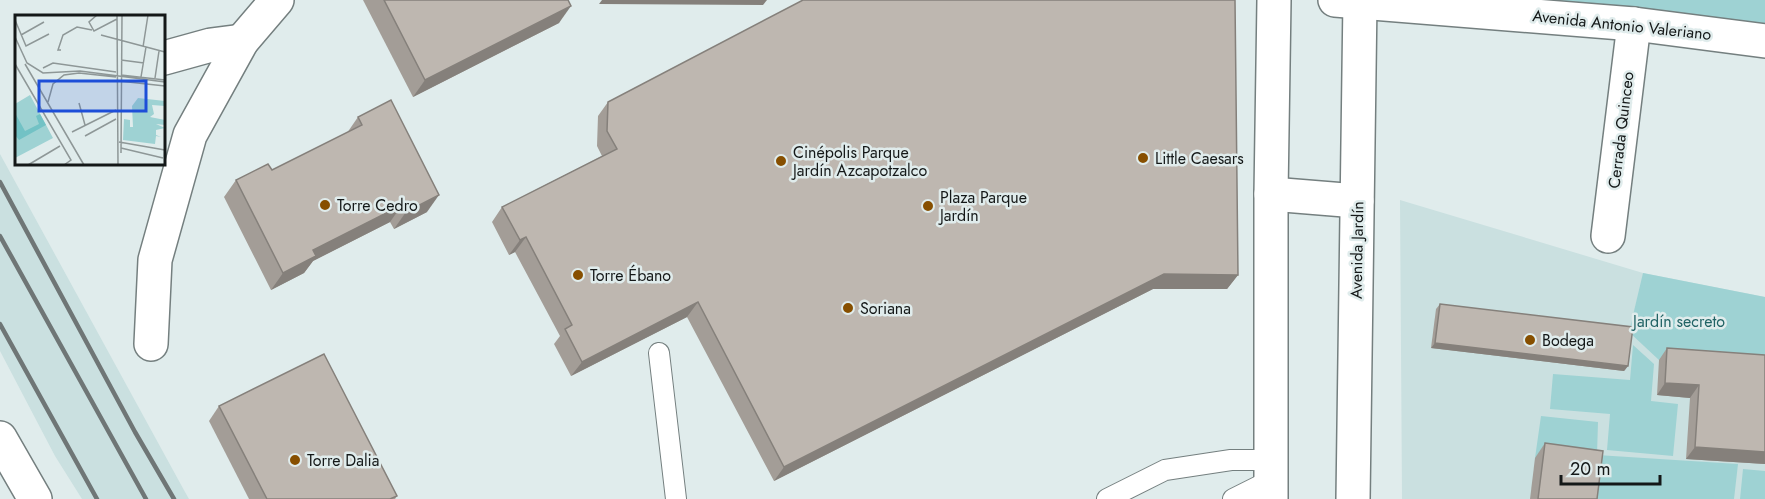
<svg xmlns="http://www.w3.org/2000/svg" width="1765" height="499" viewBox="0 0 1765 499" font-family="Jost,sans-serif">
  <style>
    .built { fill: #cae0e0 }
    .green { fill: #9ed2d3 }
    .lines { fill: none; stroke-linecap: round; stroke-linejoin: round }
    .service-casing { stroke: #747f7f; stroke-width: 22 }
    .minor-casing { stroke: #747f7f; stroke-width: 36 }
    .tertiary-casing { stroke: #747f7f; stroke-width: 36 }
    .secondary-casing { stroke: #747f7f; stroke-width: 36 }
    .service { stroke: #fff; stroke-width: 20 }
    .minor { stroke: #fff; stroke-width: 33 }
    .tertiary { stroke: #fff; stroke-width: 33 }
    .secondary { stroke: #fff; stroke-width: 33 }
    .rail { stroke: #6f7676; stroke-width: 4.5 }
    .wall { fill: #a39d97 }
    .shaded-wall { fill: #85807b }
    .building { fill: #beb7b0; stroke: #85807b; stroke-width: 1.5 }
    .poi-dot { fill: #874f00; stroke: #e0ecec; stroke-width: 2 }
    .labels { text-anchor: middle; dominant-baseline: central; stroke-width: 5; stroke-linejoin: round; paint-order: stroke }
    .street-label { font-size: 16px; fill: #141818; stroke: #e0ecec }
    .poi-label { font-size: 16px; fill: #141818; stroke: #e0ecec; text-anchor: start }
    .park-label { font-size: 16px; fill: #216365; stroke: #e0ecec }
    .inset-road { fill: none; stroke: #8e9797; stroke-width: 1.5 }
    .view { fill: #1d4ed8; fill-opacity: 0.15; stroke: #1d4ed8; stroke-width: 3 }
    .inset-edge { fill: none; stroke: #141818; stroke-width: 3 }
  </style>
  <rect width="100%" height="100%" fill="#e0ecec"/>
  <g class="built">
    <path d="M 0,154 L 185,492 L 189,499 L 82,499 L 55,456 L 0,351 Z"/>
    <path d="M 1400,200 L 1643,273 L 1765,297 L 1765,499 L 1402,499 Z"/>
  </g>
  <g class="green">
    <path d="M 1529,0 L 1765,0 L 1765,29 Z"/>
    <path d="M 1643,273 L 1765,297 L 1765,367 L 1659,360 L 1629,332 Z"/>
    <path d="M 1633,345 L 1654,364 L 1651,401 L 1678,404 L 1673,456 L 1607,450 L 1610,414 L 1550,409 L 1553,374 L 1630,380 Z"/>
    <path d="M 1541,416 L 1598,422 L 1597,455 L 1738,464 L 1734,499 L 1588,499 L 1535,458 Z"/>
    <path d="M 1743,469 L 1765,471 L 1765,499 L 1740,499 Z"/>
  </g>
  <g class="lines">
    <g class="service-casing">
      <g id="service">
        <path d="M 659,353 L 676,499"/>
        <path d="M 1107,499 L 1165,470 L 1231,460 L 1271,460"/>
        <path d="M 1233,499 L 1271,480"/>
      </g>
    </g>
    <g class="minor-casing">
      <g id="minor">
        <path d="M 164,58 L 211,45 L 242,41"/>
        <path d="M 1608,236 L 1634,24"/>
        <path d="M 151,344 L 155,260 L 190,135 L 242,41 L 277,0"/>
        <path d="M 0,438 L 35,499"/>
      </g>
    </g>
    <g class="tertiary-casing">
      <g id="tertiary">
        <path d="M 1335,0 L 1634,24 L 1765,41"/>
        <path d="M 1271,194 L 1357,201"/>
      </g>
    </g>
    <g class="secondary-casing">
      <g id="secondary">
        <path d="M 1271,499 L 1271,194 L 1274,0"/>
        <path d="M 1353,499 L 1360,0"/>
      </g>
    </g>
    <use href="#service" class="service"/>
    <use href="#minor" class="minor"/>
    <use href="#tertiary" class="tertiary"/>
    <use href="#secondary" class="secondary"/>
    <g class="rail">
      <path d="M 0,182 L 135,432 L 174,499"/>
      <path d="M 0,236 L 146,499"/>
      <path d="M 0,324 L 97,499"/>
    </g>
  </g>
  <g class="wall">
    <path d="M 363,0 L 568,0 L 559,23 L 413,97 Z"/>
    <path d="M 608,102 L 1238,275 L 1227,289 L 1153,289 L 774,481 L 687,317 L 571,376 L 554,344 L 560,336 L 515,252 L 509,255 L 492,222 L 502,207 L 602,156 L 597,146 L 598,116 Z"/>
    <path d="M 358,117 L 427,212 L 394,229 L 390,222 L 313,261 L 304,273 L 271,290 L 224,197 L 236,180 L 272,170 L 347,133 Z"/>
    <path d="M 1440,304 L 1628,366 L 1624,371 L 1431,348 L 1436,309 Z"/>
    <path d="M 1667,348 L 1765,355 L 1765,464 L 1686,459 L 1690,398 L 1657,395 L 1659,360 Z"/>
    <path d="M 219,406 L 397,496 L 395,499 L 249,499 L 209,421 Z"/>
    <path d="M 1545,443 L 1597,499 L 1530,499 L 1535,458 Z"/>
  </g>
  <g class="shaded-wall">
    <path d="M 602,0 L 767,0 L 763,5 L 599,4 Z"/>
    <path d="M 571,6 L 559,23 L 413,97 L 425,80 Z"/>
    <path d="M 439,195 L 427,212 L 394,229 L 406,212 Z"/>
    <path d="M 402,205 L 390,222 L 313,261 L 304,273 L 271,290 L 283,273 L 313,250 Z"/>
    <path d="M 526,237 L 515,252 L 509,255 L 520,240 Z"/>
    <path d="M 1164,274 L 1238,275 L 1227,289 L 1153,289 L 774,481 L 784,467 Z"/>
    <path d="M 698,302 L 687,317 L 571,376 L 582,362 Z"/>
    <path d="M 1435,343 L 1628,366 L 1624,371 L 1431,348 Z"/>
    <path d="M 1665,383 L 1699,385 L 1690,398 L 1657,395 Z"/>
    <path d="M 1695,447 L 1765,452 L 1765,464 L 1686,459 Z"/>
  </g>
  <g class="building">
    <path d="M 384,0 L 568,0 L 571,6 L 425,80 Z"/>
    <path d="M 803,0 L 1235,0 L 1238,275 L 1164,274 L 784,467 L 698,302 L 582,362 L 565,329 L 572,325 L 526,237 L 520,240 L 502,207 L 617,149 L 607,131 L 608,102 Z"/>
    <path d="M 391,100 L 439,195 L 406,212 L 402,205 L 313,250 L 316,256 L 283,273 L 236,180 L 268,164 L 272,170 L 362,125 L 358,117 Z"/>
    <path d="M 1440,304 L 1633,327 L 1628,366 L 1435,343 Z"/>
    <path d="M 1667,348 L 1765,355 L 1765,452 L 1695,447 L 1699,385 L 1665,383 Z"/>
    <path d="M 324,354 L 397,496 L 390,499 L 267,499 L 219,406 Z"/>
    <path d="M 1545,443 L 1603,451 L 1597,499 L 1538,499 Z"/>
  </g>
  <g class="poi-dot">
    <circle cx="1143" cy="158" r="6"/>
    <circle cx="781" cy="161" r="6"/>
    <circle cx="325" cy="205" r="6"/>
    <circle cx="928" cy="206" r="6"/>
    <circle cx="578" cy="275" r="6"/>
    <circle cx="848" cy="308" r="6"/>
    <circle cx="1530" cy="340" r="6"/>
    <circle cx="295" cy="460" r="6"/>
  </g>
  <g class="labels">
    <g class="street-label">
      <text transform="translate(1622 25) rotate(6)">Avenida Antonio Valeriano</text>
      <text transform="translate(1621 130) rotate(-83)">Cerrada Quinceo</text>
      <text transform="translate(1357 250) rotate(-89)">Avenida Jardín</text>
    </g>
    <g class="poi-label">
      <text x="793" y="152">Cinépolis Parque<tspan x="793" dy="18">Jardín Azcapotzalco</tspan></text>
      <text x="1155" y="158">Little Caesars</text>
      <text x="940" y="197">Plaza Parque<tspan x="940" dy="18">Jardín</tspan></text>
      <text x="337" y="205">Torre Cedro</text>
      <text x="590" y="275">Torre Ébano</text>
      <text x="860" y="308">Soriana</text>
      <text x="1542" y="340">Bodega</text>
      <text x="307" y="460">Torre Dalia</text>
    </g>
    <g class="park-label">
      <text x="1679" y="321">Jardín secreto</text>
    </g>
  </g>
  <g transform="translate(15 15)">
    <rect width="150" height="150" fill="#e0ecec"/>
    <path d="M 15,80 L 38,123 L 0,143 L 0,89 ZM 123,83 L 150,86 L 150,91 L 137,90 L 139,99 L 135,102 L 150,105 L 150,110 L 141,109 L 150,113 L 141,115 L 141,120 L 146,122 L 141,121 L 140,129 L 108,125 L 109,104 L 115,105 L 115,112 L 118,112 L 117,91 Z" fill="#9ed2d3"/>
    <path d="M 0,98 L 10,116 L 24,109 L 21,101 L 25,99 L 31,110 L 4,125 L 0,120 Z" fill="#72c2c5"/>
    <path class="inset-road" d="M 82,0 L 74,7 L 79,16 L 102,4M 102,0 L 103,150M 0,5 L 11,31 L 34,19M 6,20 L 29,7M 86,20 L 150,37M 0,22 L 12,48 L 28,58 L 65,56 L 150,67M 128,32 L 133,0M 46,35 L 43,35 L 48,20 L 62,12 L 77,15M 106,45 L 129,48M 0,49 L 56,145 L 49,150M 10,49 L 69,150M 28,53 L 38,48 L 101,57M 106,60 L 150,65M 126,62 L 131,32M 140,63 L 144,36M 104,66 L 150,71M 33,87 L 38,69 L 49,60 L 64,58 L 101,62M 64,88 L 70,110M 57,117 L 101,95M 70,121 L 101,104M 104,127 L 150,135M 106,133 L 148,143M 106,138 L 107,0M 13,150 L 45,131"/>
    <path class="view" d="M 24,66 L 131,66 L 131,96 L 24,96 Z"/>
    <rect width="150" height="150" class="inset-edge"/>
  </g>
  <path d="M1561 475v9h99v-9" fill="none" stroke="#141818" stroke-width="3"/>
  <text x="1570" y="475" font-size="18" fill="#141818" stroke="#e0ecec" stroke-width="4.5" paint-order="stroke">20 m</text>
</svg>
